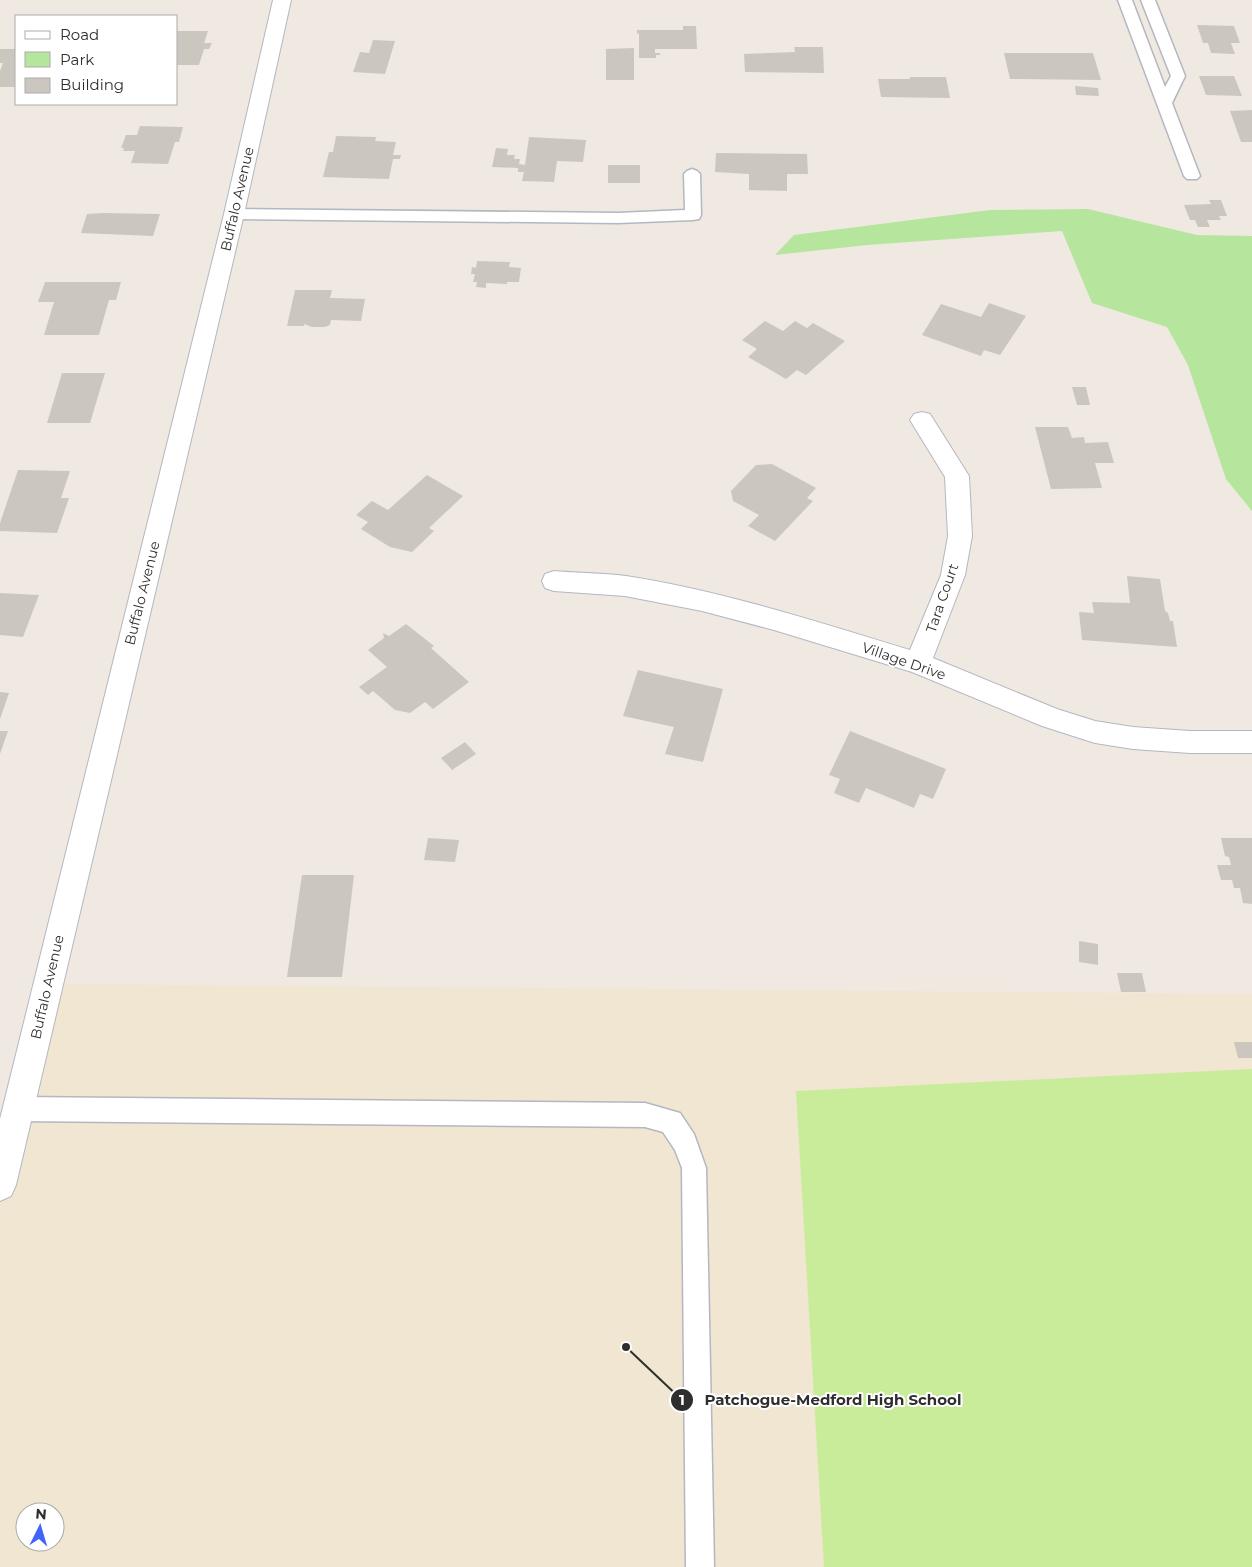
<svg xmlns="http://www.w3.org/2000/svg" width="1252" height="1567" viewBox="0 0 1252 1567" font-family="Montserrat,sans-serif">
  <style>
    .education { fill: #f0e6d1; fill-rule: evenodd }
    .green { fill: #b6e59e }
    .pitch { fill: #c9ec9a }
    .building { fill: #cbc7bf }
    .lines { fill: none; stroke-linecap: round; stroke-linejoin: round }
    .service-casing { stroke: #b4b7c1; stroke-width: 3 }
    .minor-casing { stroke: #b4b7c1; stroke-width: 2 }
    .service { fill: #fff; fill-rule: evenodd }
    .minor { fill: #fff; fill-rule: evenodd }
    .labels { text-anchor: middle; dominant-baseline: central; stroke-width: 4; stroke-linejoin: round; paint-order: stroke }
    .street-label { font-size: 14px; fill: #2e2e2e; stroke: #fff }
    .leader { fill: none; stroke: #2e2e2e; stroke-width: 2 }
    .callout-dot { fill: #2e2e2e; stroke: #fff; stroke-width: 2 }
    .mark-label { font-size: 15px; text-anchor: middle; font-weight: bold; fill: #fff }
    .callout-label { font-size: 15px; text-anchor: middle; font-weight: bold; fill: #2e2e2e; stroke: #fff; stroke-width: 4; stroke-linejoin: round; paint-order: stroke }
  </style>
  <rect width="100%" height="100%" fill="#efe9e1"/>
  <path class="education" d="M 48,984 L 1252,994 L 1252,1567 L 0,1567 L 0,1182 ZM 25,1512 L 55,1512 L 55,1542 L 25,1542 Z"/>
  <path class="green" d="M 1088,209 L 1197,235 L 1252,236 L 1252,511 L 1226,479 L 1188,365 L 1167,327 L 1092,303 L 1062,231 L 867,245 L 775,255 L 794,235 L 990,210 Z"/>
  <path class="pitch" d="M 1252,1069 L 1252,1567 L 824,1567 L 796,1091 Z"/>
  <g class="building">
    <path d="M 1197,25 L 1234,26 L 1240,43 L 1231,43 L 1235,54 L 1211,53 L 1208,43 L 1203,43 Z"/>
    <path d="M 683,26 L 696,26 L 697,49 L 655,49 L 655,53 L 660,53 L 660,55 L 656,55 L 656,58 L 639,58 L 639,33 L 637,34 L 637,30 L 683,30 Z"/>
    <path d="M 176,31 L 208,31 L 204,43 L 212,43 L 209,49 L 204,49 L 199,65 L 176,65 Z"/>
    <path d="M 373,40 L 395,41 L 385,74 L 353,72 L 360,52 L 369,53 Z"/>
    <path d="M 16,44 L 16,87 L 0,87 L 0,71 L 3,63 L 0,63 L 0,49 L 14,49 Z"/>
    <path d="M 794,47 L 823,47 L 824,73 L 745,72 L 744,54 L 795,52 Z"/>
    <path d="M 634,48 L 634,80 L 606,80 L 606,49 Z"/>
    <path d="M 1004,53 L 1093,53 L 1101,80 L 1010,79 Z"/>
    <path d="M 1199,76 L 1234,76 L 1242,96 L 1206,95 Z"/>
    <path d="M 910,77 L 946,77 L 950,98 L 881,97 L 878,79 L 910,79 Z"/>
    <path d="M 1075,86 L 1098,88 L 1099,96 L 1076,95 Z"/>
    <path d="M 1252,110 L 1252,142 L 1241,142 L 1230,111 Z"/>
    <path d="M 140,126 L 183,127 L 179,142 L 175,142 L 168,164 L 131,163 L 135,151 L 123,151 L 124,148 L 121,148 L 126,135 L 137,135 Z"/>
    <path d="M 336,136 L 376,137 L 375,141 L 396,142 L 393,155 L 401,155 L 400,159 L 393,159 L 389,179 L 323,177 L 329,152 L 333,152 Z"/>
    <path d="M 529,137 L 586,140 L 583,162 L 557,161 L 554,182 L 522,181 L 524,172 L 518,172 L 518,168 L 492,167 L 496,148 L 508,149 L 507,155 L 515,155 L 514,159 L 520,159 L 519,164 L 525,165 Z"/>
    <path d="M 716,153 L 807,154 L 808,174 L 787,174 L 787,191 L 749,190 L 749,174 L 715,172 Z"/>
    <rect x="608" y="165" width="32" height="18"/>
    <path d="M 1209,200 L 1221,200 L 1227,216 L 1219,216 L 1221,220 L 1207,220 L 1210,227 L 1198,227 L 1195,220 L 1190,220 L 1184,205 L 1211,204 Z"/>
    <path d="M 102,213 L 160,214 L 153,236 L 81,233 L 87,214 Z"/>
    <path d="M 477,261 L 510,262 L 509,267 L 521,268 L 519,282 L 507,282 L 507,284 L 486,283 L 486,288 L 476,287 L 477,282 L 473,282 L 475,274 L 471,274 L 472,267 L 476,268 Z"/>
    <path d="M 45,282 L 121,282 L 116,300 L 109,300 L 99,335 L 44,335 L 54,302 L 38,302 Z"/>
    <path d="M 295,290 L 332,290 L 330,298 L 365,299 L 361,321 L 331,320 L 330,325 L 325,327 L 312,327 L 304,324 L 304,326 L 287,326 Z"/>
    <path d="M 989,303 L 1026,316 L 1000,355 L 984,350 L 981,356 L 922,335 L 941,304 L 981,317 Z"/>
    <path d="M 765,321 L 783,331 L 795,321 L 807,328 L 813,323 L 845,341 L 806,375 L 797,370 L 786,379 L 748,357 L 757,349 L 742,340 Z"/>
    <path d="M 62,373 L 105,373 L 90,423 L 47,423 Z"/>
    <path d="M 1072,387 L 1086,387 L 1090,405 L 1077,405 Z"/>
    <path d="M 1035,427 L 1068,427 L 1072,438 L 1084,437 L 1085,443 L 1108,442 L 1114,463 L 1095,463 L 1102,488 L 1051,489 Z"/>
    <path d="M 772,464 L 816,488 L 807,498 L 813,501 L 775,541 L 748,526 L 759,515 L 733,501 L 731,491 L 756,465 Z"/>
    <path d="M 18,470 L 70,471 L 61,498 L 69,498 L 57,533 L 0,531 L 0,523 Z"/>
    <path d="M 427,475 L 463,496 L 429,528 L 434,531 L 412,552 L 390,547 L 361,529 L 368,522 L 356,515 L 372,501 L 388,510 Z"/>
    <path d="M 1127,576 L 1160,579 L 1165,611 L 1168,613 L 1170,621 L 1173,621 L 1177,647 L 1082,640 L 1079,612 L 1094,613 L 1092,602 L 1130,603 Z"/>
    <path d="M 0,593 L 39,595 L 23,637 L 0,635 Z"/>
    <path d="M 406,624 L 434,646 L 431,648 L 469,682 L 433,709 L 425,702 L 410,713 L 395,710 L 373,691 L 368,695 L 359,687 L 387,667 L 368,650 L 384,638 L 383,633 L 389,636 Z"/>
    <path d="M 638,670 L 723,689 L 703,762 L 665,754 L 674,727 L 623,716 Z"/>
    <path d="M 0,692 L 9,693 L 0,719 Z"/>
    <path d="M 0,731 L 8,731 L 0,754 Z"/>
    <path d="M 850,731 L 946,769 L 933,799 L 920,794 L 914,808 L 866,788 L 859,803 L 834,793 L 840,779 L 829,775 Z"/>
    <path d="M 465,742 L 476,754 L 452,770 L 441,758 Z"/>
    <path d="M 428,838 L 459,840 L 455,862 L 424,860 Z"/>
    <path d="M 1221,838 L 1252,838 L 1252,904 L 1243,903 L 1240,888 L 1234,888 L 1232,880 L 1221,880 L 1217,865 L 1231,865 L 1229,857 L 1225,856 Z"/>
    <path d="M 302,875 L 354,875 L 342,977 L 287,977 Z"/>
    <path d="M 1079,941 L 1098,944 L 1098,965 L 1079,962 Z"/>
    <path d="M 1117,973 L 1142,973 L 1146,992 L 1121,992 Z"/>
    <path d="M 1234,1042 L 1252,1042 L 1252,1058 L 1238,1058 Z"/>
  </g>
  <g class="lines">
    <g class="service-casing">
      <g id="service">
        <path d="M 1118,0 L 1132,0 L 1165,87 L 1171,76 L 1141,0 L 1155,0 L 1185,76 L 1172,103 L 1200,176 L 1197,179 L 1187,179 L 1184,176 Z"/>
        <path d="M 692,169 L 697,171 L 700,174 L 701,215 L 699,219 L 693,220 L 618,223 L 234,219 L 228,218 L 226,214 L 228,210 L 234,209 L 618,213 L 685,210 L 684,174 L 687,171 Z"/>
        <path d="M 18,1097 L 645,1103 L 680,1113 L 694,1134 L 706,1168 L 714,1567 L 686,1567 L 682,1168 L 675,1150 L 663,1132 L 645,1127 L 18,1121 L 9,1117 L 6,1109 L 9,1101 Z"/>
      </g>
    </g>
    <g class="minor-casing">
      <g id="minor">
        <path d="M 273,0 L 291,0 L 244,214 L 16,1185 L 11,1196 L 0,1201 L 0,1119 L 224,214 Z"/>
        <path d="M 922,412 L 930,414 L 969,476 L 972,536 L 965,575 L 933,658 L 1057,709 L 1095,721 L 1133,727 L 1190,731 L 1252,731 L 1252,753 L 1190,753 L 1133,749 L 1095,743 L 1042,726 L 912,672 L 774,630 L 702,611 L 625,596 L 554,591 L 545,588 L 542,581 L 545,574 L 554,571 C 578,573 603,573 626,576 C 723,591 817,622 910,650 L 941,575 L 948,536 L 945,477 L 910,420 L 914,414 Z"/>
      </g>
    </g>
    <use href="#service" class="service"/>
    <use href="#minor" class="minor"/>
  </g>
  <g class="labels">
    <g class="street-label">
      <text transform="translate(237 199) rotate(-77)">Buffalo Avenue</text>
      <text transform="translate(142 593) rotate(-76)">Buffalo Avenue</text>
      <text transform="translate(942 598) rotate(-71)">Tara Court</text>
      <text transform="translate(904 661) rotate(19)">Village Drive</text>
      <text transform="translate(47 987) rotate(-77)">Buffalo Avenue</text>
    </g>
  </g>
  <path class="leader" d="M626 1347L682 1400"/>
  <g class="callout-dot">
    <circle cx="626" cy="1347" r="5"/>
    <circle cx="682" cy="1400" r="12"/>
  </g>
  <g class="mark-label">
    <text x="682" y="1405">1</text>
  </g>
  <g class="callout-label">
    <text x="833" y="1405">Patchogue-Medford High School</text>
  </g>
  <rect x="15" y="15" width="162" height="90" fill="#ffffff" stroke="#ababab"/>
  <rect x="25" y="31" width="25" height="8" fill="#ffffff" stroke="#ababab"/>
  <text x="60" y="40" font-size="15" fill="#2e2e2e">Road</text>
  <rect x="25" y="52" width="25" height="15" fill="#b6e59e" stroke="#ababab"/>
  <text x="60" y="65" font-size="15" fill="#2e2e2e">Park</text>
  <rect x="25" y="78" width="25" height="15" fill="#cbc7bf" stroke="#ababab"/>
  <text x="60" y="90" font-size="15" fill="#2e2e2e">Building</text>
  <g transform="translate(40 1527) rotate(5)"><circle r="24" fill="#ffffff" stroke="#ababab"/>
  <path d="M0-4L9 19L0 12L-9 19Z" fill="#4264fb"/>
  <text y="-8" font-size="14" font-weight="bold" text-anchor="middle" fill="#2e2e2e">N</text>
  </g>
</svg>
